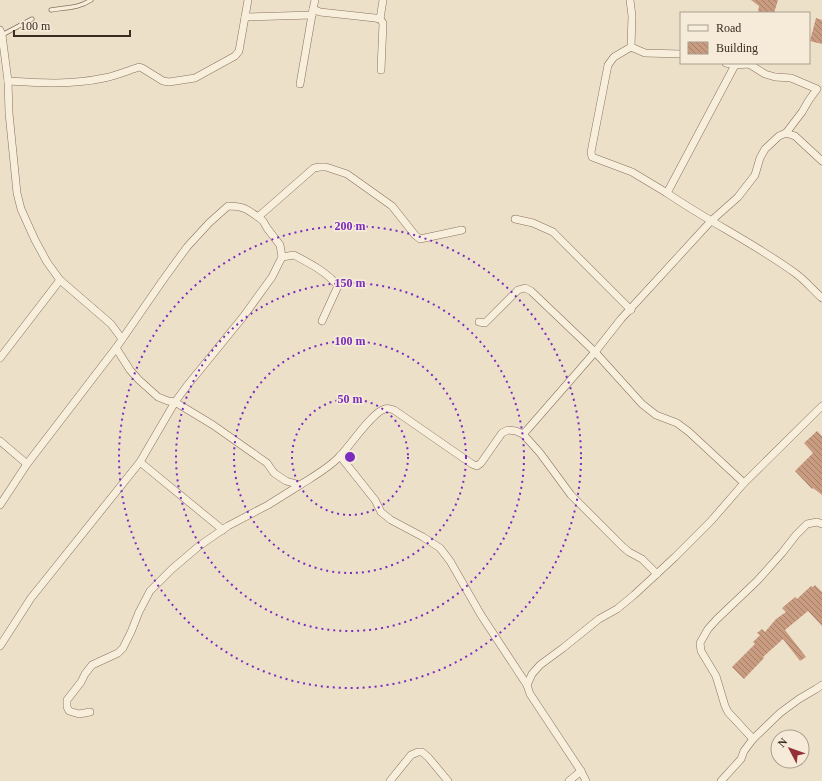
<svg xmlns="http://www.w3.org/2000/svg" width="822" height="781" viewBox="0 0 822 781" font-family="'Times New Roman',serif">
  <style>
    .building { fill: url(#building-back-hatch) }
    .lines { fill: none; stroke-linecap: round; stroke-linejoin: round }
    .lane-casing { stroke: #88725e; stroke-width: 5 }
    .street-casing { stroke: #88725e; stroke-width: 8 }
    .lane { stroke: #f8eedc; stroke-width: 3.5 }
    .street { stroke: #f8eedc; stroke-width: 7 }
    .ring { fill: none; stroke: #7b2cbf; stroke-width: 2; stroke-dasharray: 2 4 }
    .centre { fill: #7b2cbf; stroke: #f5ebd8; stroke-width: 2 }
    .ring-label { font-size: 12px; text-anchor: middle; font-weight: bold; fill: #7b2cbf; stroke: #f5ebd8; stroke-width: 3.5; stroke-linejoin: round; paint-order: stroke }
  </style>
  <defs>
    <pattern id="building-back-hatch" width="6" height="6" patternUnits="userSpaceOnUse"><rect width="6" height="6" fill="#c99b80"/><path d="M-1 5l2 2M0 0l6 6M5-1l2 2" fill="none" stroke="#a47f68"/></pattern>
  </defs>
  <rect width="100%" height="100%" fill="#ede0c9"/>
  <g class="building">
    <path d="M 751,0 L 778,0 L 774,13 L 758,13 L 759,6 Z"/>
    <path d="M 816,18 L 822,20 L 822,44 L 810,41 Z"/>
    <path d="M 817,431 L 822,436 L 822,495 L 813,488 L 812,489 L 795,471 L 813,453 L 804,443 Z"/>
    <path d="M 815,585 L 822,592 L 822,626 L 808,611 L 785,630 L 806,657 L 800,661 L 783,639 L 763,657 L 764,658 L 744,679 L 732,667 L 755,644 L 753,642 L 760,635 L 757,633 L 762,629 L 765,632 L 776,619 L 786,612 L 782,608 L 795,597 L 797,599 L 811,586 L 813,587 Z"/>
  </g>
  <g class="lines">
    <g class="lane-casing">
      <g id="lane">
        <path d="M 51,10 C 66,7 77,9 91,0"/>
        <path d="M 2,35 L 32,19"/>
      </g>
    </g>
    <g class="street-casing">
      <g id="street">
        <path d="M 315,0 L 313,9 L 320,12 L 375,18 L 380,19 L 383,23 L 381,70"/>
        <path d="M 630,0 L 632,16 L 631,47 L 645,53 L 681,54"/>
        <path d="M 245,17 L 312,15"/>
        <path d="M 380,19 L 383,0"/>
        <path d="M 0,30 L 2,35 L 8,81 L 9,113 L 17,193 L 21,209 L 35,240 L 47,262 L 60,280 L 111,324 L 122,339"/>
        <path d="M 631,47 L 614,57 L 608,65 L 591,152 L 592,157 L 632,172 L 667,193"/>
        <path d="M 735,65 L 667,193 C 709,222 754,243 795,273 C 805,280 813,290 822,298"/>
        <path d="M 8,81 C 40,83 72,85 104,78 C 115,76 127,71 139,67 L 142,68 L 163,81 L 169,82 L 195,78 L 235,56 L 239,51 L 248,0"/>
        <path d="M 300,84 L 313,9"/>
        <path d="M 786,133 L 795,136 L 822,161"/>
        <path d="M 515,219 L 533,223 L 553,232 L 631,310"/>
        <path d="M 282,257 L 294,255 C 309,263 327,272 338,286 L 322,321"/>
        <path d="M 479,322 L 485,323 L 518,290 L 525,288 L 531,291 L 595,352 L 642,404 L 656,415 L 677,423 L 689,432 L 744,483"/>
        <path d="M 116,348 L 130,370 L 139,380 L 158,397 L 168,401 L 175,402 L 213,425 L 267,463 L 274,473 L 286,481 L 300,485 C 314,476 329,468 340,456 C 350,446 373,411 385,409 C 387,408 391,409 394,410 L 472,464 L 477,466 L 481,463 L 502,433 L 508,430 L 516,431 L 523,434 L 540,453 L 571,495 L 623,547 L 629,552 L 642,559 L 657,574"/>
        <path d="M 0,358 L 60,280"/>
        <path d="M 523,434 L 527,430 L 595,352 L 621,319 L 711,221 L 738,197 L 755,175 L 760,158 L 765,149 L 779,136 L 786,133 L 802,112 L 809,100 L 817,89 L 791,78 L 775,77 L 765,74 L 749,64 L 735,65 L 726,63"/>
        <path d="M 0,441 L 27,464"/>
        <path d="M 340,456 L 375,500 L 381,512 L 391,520 L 423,537 L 440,548 L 450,561 L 481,615 L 527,685"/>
        <path d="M 0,505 L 27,464 L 116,348 L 163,280 L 187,247 L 209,223 L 228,206 C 243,206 247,209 258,217 L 314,168 L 320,167 L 326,167 L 347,174 L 392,206 L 415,235 L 420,239 L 462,230"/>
        <path d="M 223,530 L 140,462 L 175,402 L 186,387 L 243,317 L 272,277 L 282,257 L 280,245 L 267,228 L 263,221 L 258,217"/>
        <path d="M 0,646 L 31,598 L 140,462"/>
        <path d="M 90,712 L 79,714 L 69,711 L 67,707 L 67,700 L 81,682 L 85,674 L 92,665 L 118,653 L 123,648 L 131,632 L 139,612 L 150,591 L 172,569 L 199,546 L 228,526 L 268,505 L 300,485"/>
        <path d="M 753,739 L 728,712 L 725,706 L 716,676 L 701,651 L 700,643 L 708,629 L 717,619 L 757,581 L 782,553 L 796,535 L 807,524 L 817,522 L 822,524"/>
        <path d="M 390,781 L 411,755 L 418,752 L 422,752 L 428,757 L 448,781"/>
        <path d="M 569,781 L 581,771"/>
        <path d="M 586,781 L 581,771 L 530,694 L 527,685 L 532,674 L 540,665 L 563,648 L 599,619 L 617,609 L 634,595 L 675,557 L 711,521 L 744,483 L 822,406"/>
        <path d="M 721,781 L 741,759 L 744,751 L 753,739 L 780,713 L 799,699 L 816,689 L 822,685"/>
      </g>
    </g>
    <use href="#lane" class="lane"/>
    <use href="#street" class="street"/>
  </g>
  <g class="ring">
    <circle cx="350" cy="457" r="58"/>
    <circle cx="350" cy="457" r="116"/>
    <circle cx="350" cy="457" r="174"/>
    <circle cx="350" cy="457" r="231"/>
  </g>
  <circle cx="350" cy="457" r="6" class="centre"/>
  <g class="ring-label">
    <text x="350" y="230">200 m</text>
    <text x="350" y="287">150 m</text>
    <text x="350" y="345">100 m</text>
    <text x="350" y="403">50 m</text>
  </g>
  <rect x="680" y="12" width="130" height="52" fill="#f5ebd8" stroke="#aa9f8f"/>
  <rect x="688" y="25" width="20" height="6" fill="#f8eedc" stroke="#aa9f8f"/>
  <text x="716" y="32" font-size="12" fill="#3a2c21">Road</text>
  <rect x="688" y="42" width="20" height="12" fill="url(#building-back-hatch)" stroke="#aa9f8f"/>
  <text x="716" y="52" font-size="12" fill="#3a2c21">Building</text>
  <g transform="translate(790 749) rotate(311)"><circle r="19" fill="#f5ebd8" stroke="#aa9f8f"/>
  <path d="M0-3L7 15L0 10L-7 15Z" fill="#953136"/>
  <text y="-6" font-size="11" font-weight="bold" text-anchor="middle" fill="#3a2c21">N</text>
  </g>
  <path d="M14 30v6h116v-6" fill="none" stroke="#3a2c21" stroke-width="2"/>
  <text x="20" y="30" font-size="12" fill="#3a2c21" stroke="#f5ebd8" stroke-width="3" paint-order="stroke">100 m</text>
</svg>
